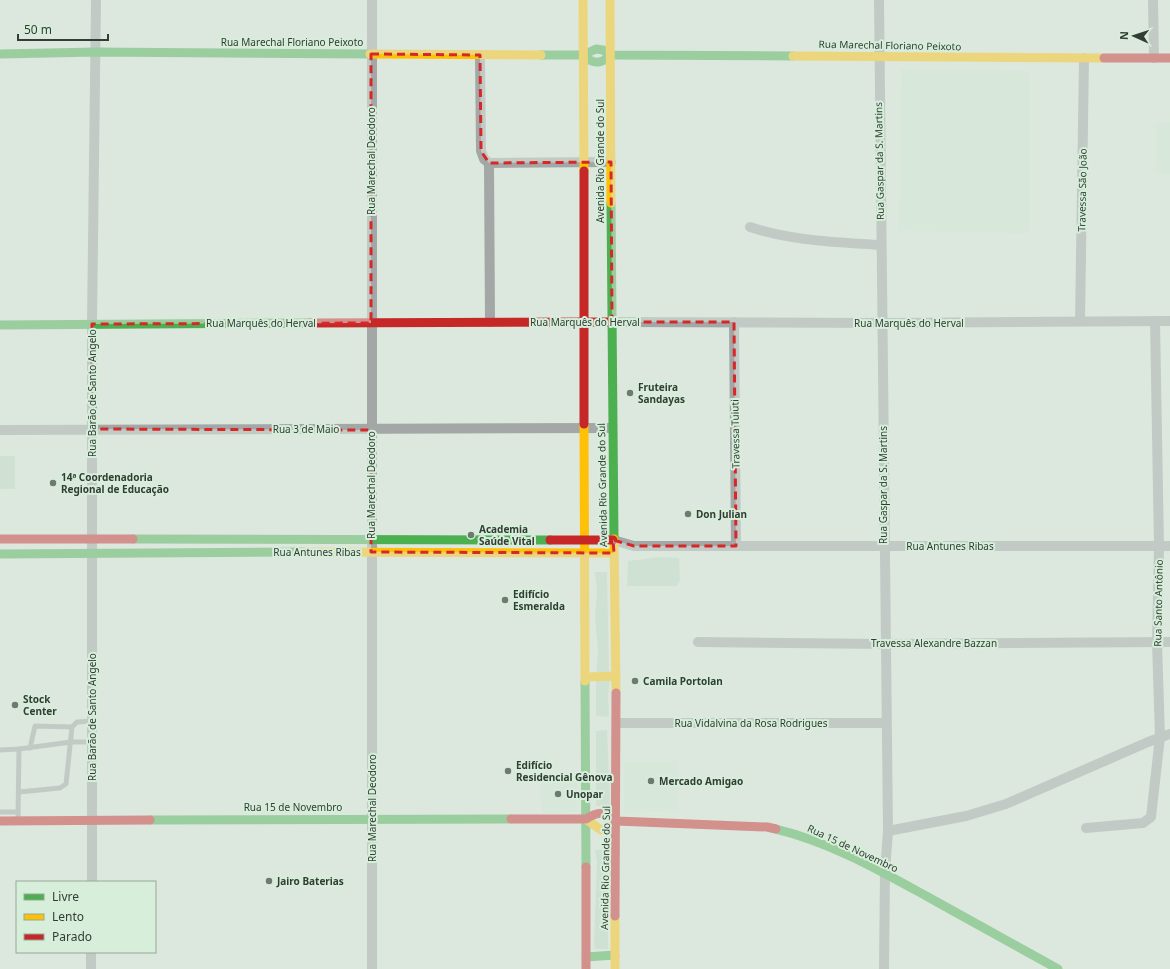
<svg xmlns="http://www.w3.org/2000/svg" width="1170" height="969" viewBox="0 0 1170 969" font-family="'Noto Sans',sans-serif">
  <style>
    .built { fill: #d0e6d4 }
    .green { fill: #bedac4 }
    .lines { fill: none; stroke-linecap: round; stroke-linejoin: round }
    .lane { stroke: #a3a7a6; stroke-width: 5 }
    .street { stroke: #a3a7a6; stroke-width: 10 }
    .fast { stroke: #4caf50; stroke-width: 9 }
    .slow { stroke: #ffc107; stroke-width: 9 }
    .jam { stroke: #c62828; stroke-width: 9 }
    .marked { fill: none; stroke: #d62828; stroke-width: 3; stroke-dasharray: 8 5; stroke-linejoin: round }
    .poi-dot { fill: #6e7970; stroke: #d6eeda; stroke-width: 1.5 }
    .labels { text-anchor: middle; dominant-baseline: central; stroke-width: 4; stroke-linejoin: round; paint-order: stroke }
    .street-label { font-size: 10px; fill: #333d35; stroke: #d6eeda }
    .poi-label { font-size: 10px; font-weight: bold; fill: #333d35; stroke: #d6eeda; text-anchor: start }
  </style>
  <rect width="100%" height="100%" fill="#dce8de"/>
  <g class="built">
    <path d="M 901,69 L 1029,71 L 1029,233 L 899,231 Z"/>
    <rect x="1156" y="122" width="14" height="52"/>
    <path d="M 624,761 L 678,761 L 679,811 L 624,813 Z"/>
    <path d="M 541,775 L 578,776 L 577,812 L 542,813 L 540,796 Z"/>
  </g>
  <g class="green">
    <rect x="0" y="456" width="15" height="33"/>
    <path d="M 660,557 L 679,558 L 680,580 L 677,586 L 627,586 L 628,561 Z"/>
    <path d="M 595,572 L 607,572 L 609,673 L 596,676 L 598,649 L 595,618 L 597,591 Z"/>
    <path d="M 596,678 L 610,679 L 608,696 L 609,717 L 596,716 Z"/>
    <path d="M 607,730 L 610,806 L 596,806 L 596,731 Z"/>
    <path d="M 608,849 L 613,857 L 608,873 L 608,949 L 595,949 L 594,941 L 597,863 L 595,850 Z"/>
  </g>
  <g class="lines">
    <g class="lane">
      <path d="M 30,748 L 35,726 L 72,727"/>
      <path d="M 19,749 L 71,742 L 92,742"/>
      <path d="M 0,750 L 19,749 L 18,819"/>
      <path d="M 19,792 L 60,788 L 66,784 L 72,727 L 77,722 L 92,721"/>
      <path d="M 0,812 L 18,812"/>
    </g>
    <g class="street">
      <path d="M 372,0 L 372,969"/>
      <path d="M 879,0 L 888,831 L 885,873 L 884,969"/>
      <path d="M 1153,0 L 1154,58"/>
      <path d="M 480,55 L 481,151 L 484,159 L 489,163 L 611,162"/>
      <path d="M 489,163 L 490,322"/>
      <path d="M 750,227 C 792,241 836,242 880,245"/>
      <path d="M 1080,321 L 1084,58"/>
      <path d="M 612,322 L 882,323 L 1170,321"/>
      <path d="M 734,322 L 736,546"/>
      <path d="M 0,430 L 612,428"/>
      <path d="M 613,540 L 634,546 L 1170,546"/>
      <path d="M 698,642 L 885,644 L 1170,642"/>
      <path d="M 617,723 L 886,723"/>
      <path d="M 1086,828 L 1143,823 L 1151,817 L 1160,737 L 1157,642 L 1159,546 L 1155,321"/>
      <path d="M 888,831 L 966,816 L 1006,804 L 1148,742 L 1170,734"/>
      <path d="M 92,882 L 92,324 L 96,0"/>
      <path d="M 91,969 L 91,952"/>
    </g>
    <g class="fast">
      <path d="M 0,54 L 96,52 L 370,54"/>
      <path d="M 541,55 L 583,55 L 596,49 L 603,50 L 610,55 L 793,56"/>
      <path d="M 583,55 C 592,64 602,65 610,55"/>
      <path d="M 611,203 L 614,539"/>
      <path d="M 0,325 L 309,323"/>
      <path d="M 133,539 L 550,540"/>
      <path d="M 0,554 L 303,552"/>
      <path d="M 585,681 L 586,867"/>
      <path d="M 150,820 L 511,819"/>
      <path d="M 776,829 C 830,842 879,870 928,897 C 971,921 1015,945 1058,969"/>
      <path d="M 586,957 L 615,955"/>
    </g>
    <g class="slow">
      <path d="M 583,0 L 584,171"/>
      <path d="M 610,0 L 611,203"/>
      <path d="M 370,54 L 541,55"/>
      <path d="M 793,56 L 1104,58"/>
      <path d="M 584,424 L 585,681"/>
      <path d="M 614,539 L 616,693"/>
      <path d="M 303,552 L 614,553"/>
      <path d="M 586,677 L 616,676"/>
      <path d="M 586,819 L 601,830 L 608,828 L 617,821"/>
      <path d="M 615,969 L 615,916"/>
    </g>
    <g class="jam">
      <path d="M 1104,58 L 1170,58"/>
      <path d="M 584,171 L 584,424"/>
      <path d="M 309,323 L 612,322"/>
      <path d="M 0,539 L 133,539"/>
      <path d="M 550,540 L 613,540"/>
      <path d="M 511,819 L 586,819 C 598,811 606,811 617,821 L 767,827 L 776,829"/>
      <path d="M 0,821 L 150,820"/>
      <path d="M 586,867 L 586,969"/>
      <path d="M 615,916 L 616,693"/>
    </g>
  </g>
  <path d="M0 0H1170V969H0ZM 371,54 L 480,55 L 481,151 L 489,163 L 611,162 L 612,322 L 734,322 L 736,546 L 634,546 L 613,540 L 614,553 L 371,552 L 371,430 L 92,429 L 92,324 L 371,323 Z" fill="#dce8de" fill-opacity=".55" fill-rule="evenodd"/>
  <path class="marked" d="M 371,54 L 480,55 L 481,151 L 489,163 L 611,162 L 612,322 L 734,322 L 736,546 L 634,546 L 613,540 L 614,553 L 371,552 L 371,430 L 92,429 L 92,324 L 371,323 Z"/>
  <g class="poi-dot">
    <circle cx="630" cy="393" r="4"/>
    <circle cx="53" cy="483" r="4"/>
    <circle cx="688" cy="514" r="4"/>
    <circle cx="471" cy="535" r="4"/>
    <circle cx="505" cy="600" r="4"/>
    <circle cx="635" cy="681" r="4"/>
    <circle cx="15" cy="705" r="4"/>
    <circle cx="508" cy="771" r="4"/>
    <circle cx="651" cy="781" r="4"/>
    <circle cx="558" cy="794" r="4"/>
    <circle cx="269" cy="881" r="4"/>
  </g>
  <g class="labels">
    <g class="street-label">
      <text x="292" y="42">Rua Marechal Floriano Peixoto</text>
      <text transform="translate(890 45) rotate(1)">Rua Marechal Floriano Peixoto</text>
      <text transform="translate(371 161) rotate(-90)">Rua Marechal Deodoro</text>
      <text transform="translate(600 161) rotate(-90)">Avenida Rio Grande do Sul</text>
      <text transform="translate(879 161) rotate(-91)">Rua Gaspar da S. Martins</text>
      <text transform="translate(1082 190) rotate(-89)">Travessa São João</text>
      <text x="585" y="322">Rua Marquês do Herval</text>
      <text x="261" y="323">Rua Marquês do Herval</text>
      <text x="909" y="323">Rua Marquês do Herval</text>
      <text transform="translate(92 393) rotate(-90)">Rua Barão de Santo Angelo</text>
      <text x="306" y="429">Rua 3 de Maio</text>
      <text transform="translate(735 434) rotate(-91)">Travessa Tuiuti</text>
      <text transform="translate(371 485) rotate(-90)">Rua Marechal Deodoro</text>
      <text transform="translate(602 485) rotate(-91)">Avenida Rio Grande do Sul</text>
      <text transform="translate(883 485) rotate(-90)">Rua Gaspar da S. Martins</text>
      <text x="950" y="546">Rua Antunes Ribas</text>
      <text x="317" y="552">Rua Antunes Ribas</text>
      <text transform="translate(1158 603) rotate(-89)">Rua Santo Antônio</text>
      <text x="934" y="643">Travessa Alexandre Bazzan</text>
      <text transform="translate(92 717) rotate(-90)">Rua Barão de Santo Angelo</text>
      <text x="751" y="723">Rua Vidalvina da Rosa Rodrigues</text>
      <text x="293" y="807">Rua 15 de Novembro</text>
      <text transform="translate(372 808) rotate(-90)">Rua Marechal Deodoro</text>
      <text transform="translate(853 848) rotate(25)">Rua 15 de Novembro</text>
      <text transform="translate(605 868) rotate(-89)">Avenida Rio Grande do Sul</text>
    </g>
    <g class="poi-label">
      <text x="638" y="387">Fruteira<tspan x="638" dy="12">Sandayas</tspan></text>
      <text x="61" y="477">14ª Coordenadoria<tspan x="61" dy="12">Regional de Educação</tspan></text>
      <text x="696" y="514">Don Julian</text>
      <text x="479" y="529">Academia<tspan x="479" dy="12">Saúde Vital</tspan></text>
      <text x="513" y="594">Edifício<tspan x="513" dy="12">Esmeralda</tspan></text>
      <text x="643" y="681">Camila Portolan</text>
      <text x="23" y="699">Stock<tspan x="23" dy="12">Center</tspan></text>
      <text x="516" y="765">Edifício<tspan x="516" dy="12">Residencial Gênova</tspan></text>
      <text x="659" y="781">Mercado Amigao</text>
      <text x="566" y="794">Unopar</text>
      <text x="277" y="881">Jairo Baterias</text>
    </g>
  </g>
  <rect x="16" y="881" width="140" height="72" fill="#d6eeda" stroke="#95a798"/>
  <rect x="24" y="894" width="20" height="6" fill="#4caf50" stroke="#95a798"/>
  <text x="52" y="901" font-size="12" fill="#333d35">Livre</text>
  <rect x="24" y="914" width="20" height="6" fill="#ffc107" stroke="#95a798"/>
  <text x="52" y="921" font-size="12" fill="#333d35">Lento</text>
  <rect x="24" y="934" width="20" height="6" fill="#c62828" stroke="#95a798"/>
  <text x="52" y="941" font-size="12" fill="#333d35">Parado</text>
  <g transform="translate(1134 36) rotate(273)" stroke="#d6eeda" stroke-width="3" paint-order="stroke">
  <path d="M0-3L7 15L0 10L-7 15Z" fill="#333d35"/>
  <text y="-6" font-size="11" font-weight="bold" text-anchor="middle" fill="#333d35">N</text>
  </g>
  <path d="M18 34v6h90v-6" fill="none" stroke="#333d35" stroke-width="2"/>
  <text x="24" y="34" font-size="12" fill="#333d35" stroke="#d6eeda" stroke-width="3" paint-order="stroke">50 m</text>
</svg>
